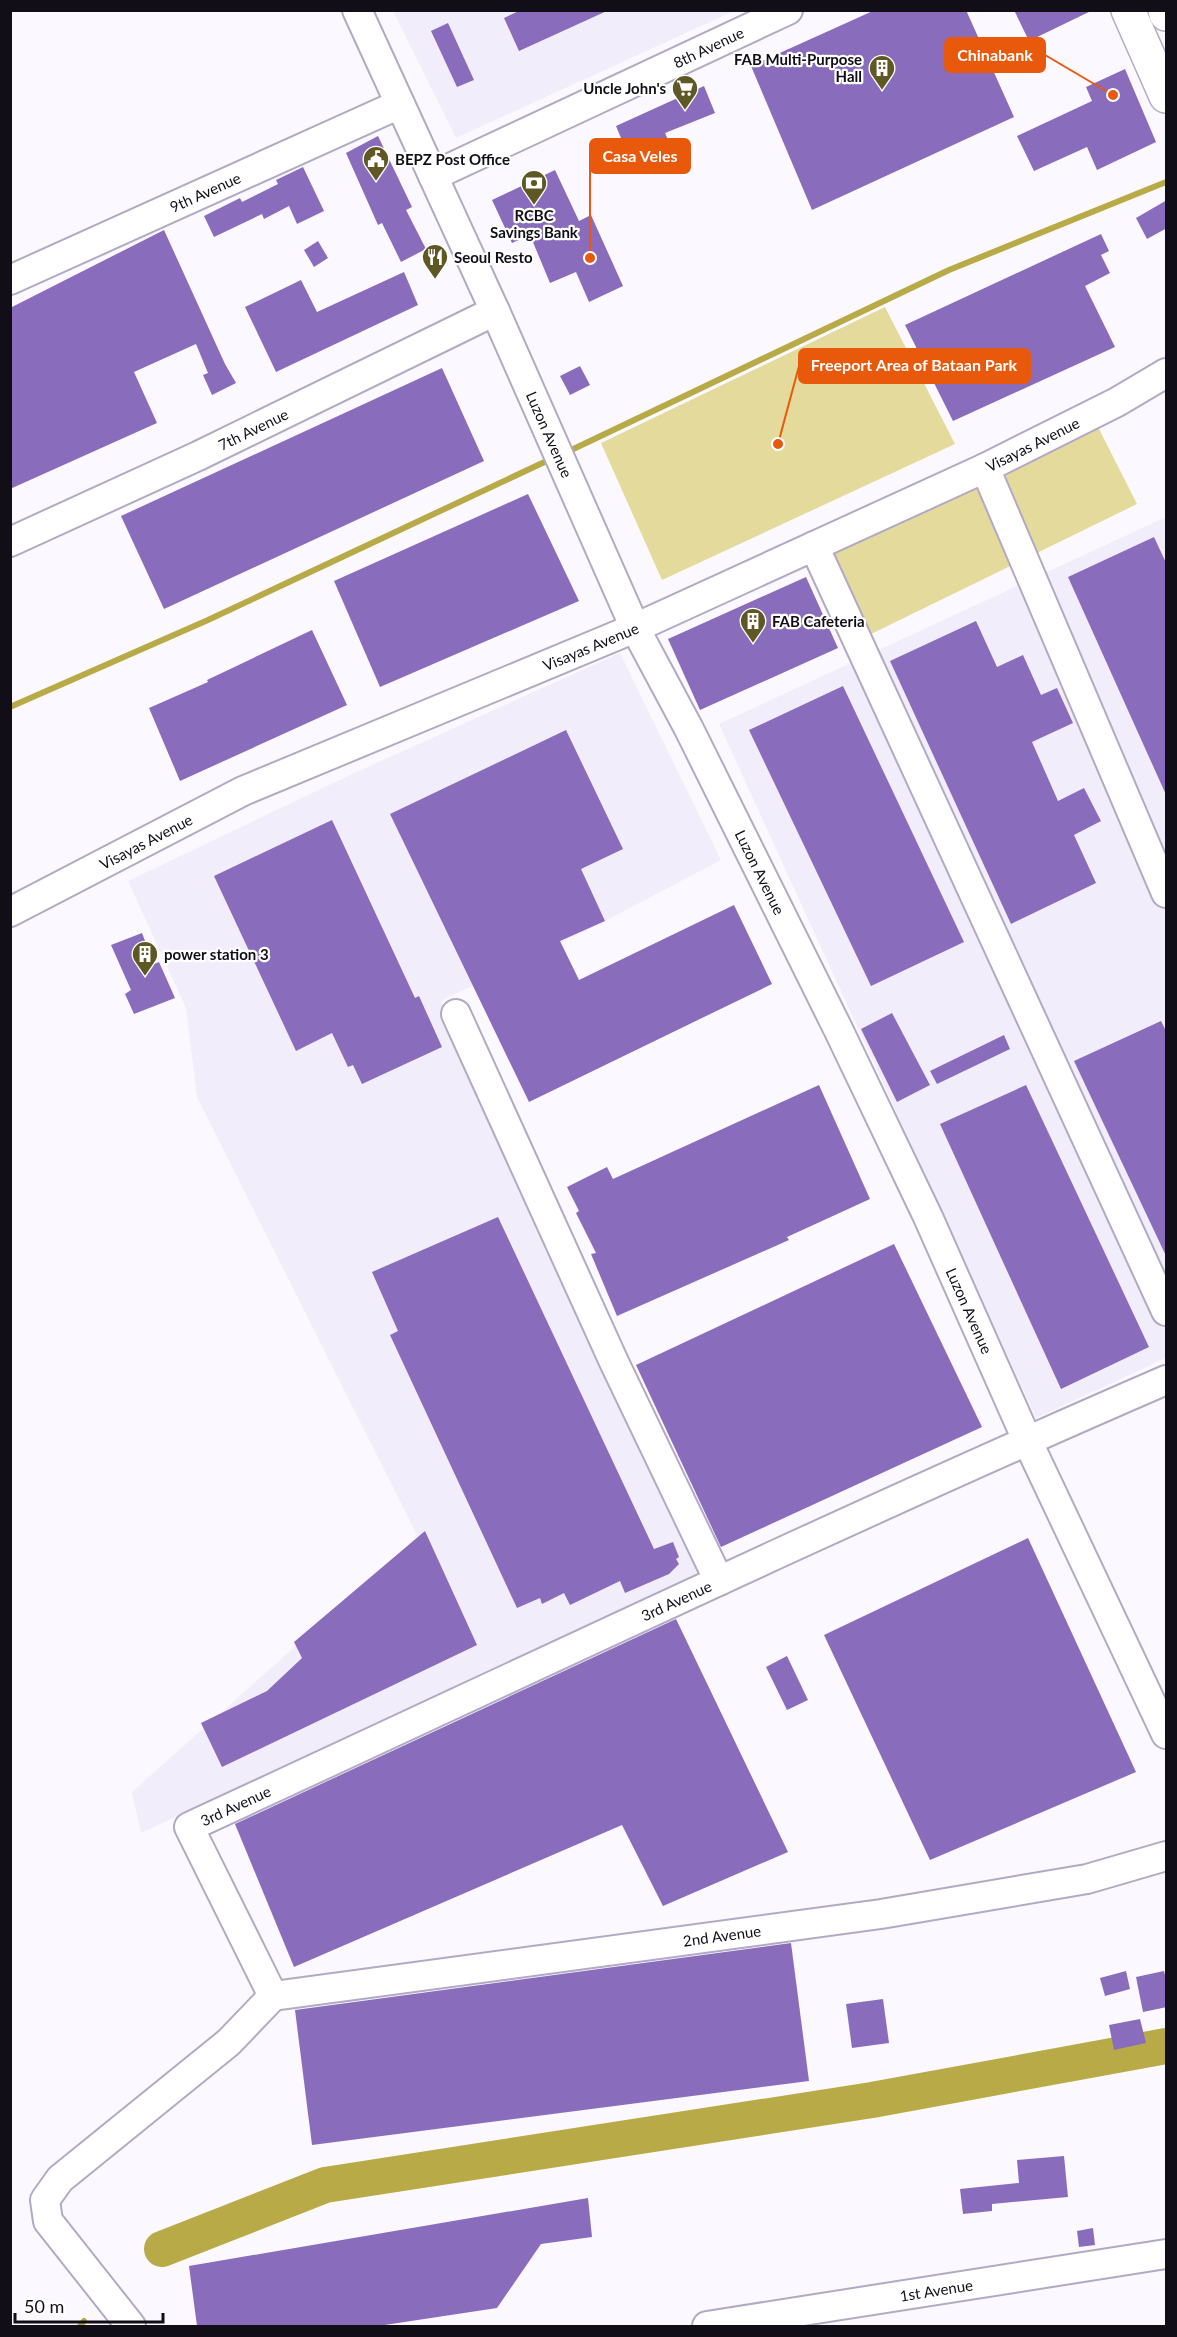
<svg xmlns="http://www.w3.org/2000/svg" width="1177" height="2337" viewBox="0 0 1177 2337" font-family="Lato,sans-serif">
  <style>
    .built { fill: #f1edfb }
    .green { fill: #e3da9b }
    .lines { fill: none; stroke-linecap: round; stroke-linejoin: round }
    .stream { stroke: #b8aa47; stroke-width: 6 }
    .river { stroke: #b8aa47; stroke-width: 36 }
    .building { fill: #896cbb }
    .minor-casing { stroke: #b2aac4; stroke-width: 32 }
    .major-casing { stroke: #b2aac4; stroke-width: 36 }
    .minor { stroke: #fff; stroke-width: 28 }
    .major { stroke: #fff; stroke-width: 33 }
    .labels { text-anchor: middle; dominant-baseline: central; stroke-width: 4.5; stroke-linejoin: round; paint-order: stroke }
    .street-label { font-size: 15px; fill: #110e17; stroke: #fff }
    .poi-label { font-size: 15px; font-weight: bold; fill: #110e17; stroke: #fff; text-anchor: start }
    .leader { fill: none; stroke: #e8590c; stroke-width: 2 }
    .callout-dot { fill: #e8590c; stroke: #fff; stroke-width: 2 }
    .callout { fill: #e8590c; stroke: #e8590c; stroke-width: 2 }
    .callout-label { font-size: 16px; text-anchor: middle; font-weight: bold; fill: #fff }
  </style>
  <rect width="100%" height="100%" fill="#fbf9ff"/>
  <g class="built">
    <path d="M 393,11 L 734,11 L 456,138 Z"/>
    <path d="M 1166,517 L 1166,1358 L 1036,1418 L 719,724 Z"/>
    <path d="M 620,653 L 721,860 L 605,921 L 441,1001 L 518,1155 L 709,1568 L 141,1833 L 132,1792 L 418,1537 L 197,1097 L 186,1008 L 128,881 L 350,775 Z"/>
  </g>
  <g class="green">
    <path d="M 885,307 L 955,444 L 662,580 L 601,443 Z"/>
    <path d="M 1095,421 L 1137,504 L 867,636 L 826,548 Z"/>
  </g>
  <g class="lines">
    <g class="stream">
      <path d="M 565,453 L 949,270 L 1166,182"/>
      <path d="M 10,707 L 208,620 L 553,458"/>
      <path d="M 80,2326 L 84,2321"/>
    </g>
    <path class="river" d="M 162,2249 L 325,2185 L 872,2100 L 1166,2046"/>
  </g>
  <g class="building">
    <path d="M 521,10 L 609,10 L 519,51 L 504,18 Z"/>
    <path d="M 875,10 L 966,10 L 1014,117 L 812,210 L 751,66 Z"/>
    <path d="M 1014,10 L 1093,10 L 1029,41 Z"/>
    <path d="M 448,23 L 474,80 L 457,87 L 431,31 Z"/>
    <path d="M 1125,69 L 1156,142 L 1097,170 L 1087,147 L 1034,171 L 1017,136 L 1092,101 L 1086,87 Z"/>
    <path d="M 704,86 L 715,113 L 665,133 L 672,149 L 633,167 L 616,126 Z"/>
    <path d="M 378,136 L 412,207 L 406,210 L 426,249 L 401,262 L 382,223 L 378,225 L 346,153 Z"/>
    <path d="M 303,167 L 324,211 L 297,224 L 289,206 L 264,219 L 262,214 L 214,237 L 204,216 L 240,198 L 242,202 L 278,184 L 276,180 Z"/>
    <path d="M 555,170 L 579,221 L 591,215 L 623,286 L 589,302 L 576,272 L 550,283 L 530,235 L 512,243 L 492,200 Z"/>
    <path d="M 1167,200 L 1167,228 L 1147,239 L 1136,218 Z"/>
    <path d="M 164,230 L 225,364 L 236,383 L 212,395 L 203,375 L 208,373 L 196,344 L 134,372 L 157,423 L 10,489 L 10,308 Z"/>
    <path d="M 1101,234 L 1109,251 L 1101,255 L 1110,273 L 1085,286 L 1115,347 L 953,421 L 905,325 Z"/>
    <path d="M 318,241 L 328,258 L 314,267 L 304,250 Z"/>
    <path d="M 404,272 L 418,305 L 276,372 L 245,307 L 301,280 L 317,312 Z"/>
    <path d="M 580,366 L 590,385 L 570,395 L 560,376 Z"/>
    <path d="M 442,368 L 484,461 L 164,609 L 121,516 Z"/>
    <path d="M 528,494 L 579,601 L 380,687 L 334,581 Z"/>
    <path d="M 1154,537 L 1167,565 L 1167,797 L 1068,577 Z"/>
    <path d="M 806,577 L 838,648 L 700,710 L 668,639 Z"/>
    <path d="M 976,621 L 997,667 L 1023,655 L 1041,695 L 1057,688 L 1073,723 L 1032,742 L 1058,801 L 1084,788 L 1101,821 L 1074,835 L 1096,883 L 1011,924 L 890,661 Z"/>
    <path d="M 312,630 L 347,705 L 180,781 L 149,708 L 208,682 L 207,680 Z"/>
    <path d="M 843,686 L 964,942 L 871,986 L 749,730 Z"/>
    <path d="M 566,730 L 623,849 L 581,869 L 605,921 L 560,941 L 579,980 L 734,905 L 772,984 L 529,1102 L 390,814 Z"/>
    <path d="M 332,820 L 415,998 L 419,996 L 442,1047 L 362,1084 L 353,1065 L 348,1067 L 332,1033 L 296,1051 L 214,876 Z"/>
    <path d="M 142,933 L 154,964 L 159,962 L 175,998 L 134,1014 L 125,994 L 131,990 L 111,945 Z"/>
    <path d="M 892,1013 L 930,1085 L 897,1102 L 861,1029 Z"/>
    <path d="M 1161,1021 L 1167,1033 L 1167,1258 L 1074,1061 Z"/>
    <path d="M 1004,1035 L 1010,1049 L 937,1084 L 930,1071 Z"/>
    <path d="M 819,1085 L 870,1199 L 787,1237 L 789,1240 L 617,1316 L 591,1254 L 596,1253 L 576,1213 L 579,1211 L 567,1187 L 607,1167 L 613,1179 Z"/>
    <path d="M 1026,1085 L 1149,1347 L 1061,1389 L 940,1124 Z"/>
    <path d="M 498,1217 L 654,1549 L 673,1542 L 679,1557 L 676,1559 L 679,1564 L 669,1574 L 625,1593 L 620,1581 L 570,1605 L 564,1593 L 542,1604 L 540,1598 L 517,1608 L 390,1335 L 398,1331 L 372,1272 Z"/>
    <path d="M 894,1244 L 982,1427 L 721,1547 L 636,1365 Z"/>
    <path d="M 425,1531 L 477,1645 L 222,1767 L 201,1723 L 267,1691 L 302,1658 L 294,1642 Z"/>
    <path d="M 1028,1538 L 1136,1772 L 930,1860 L 824,1635 Z"/>
    <path d="M 676,1619 L 788,1852 L 663,1906 L 622,1825 L 294,1967 L 235,1824 Z"/>
    <path d="M 787,1656 L 808,1700 L 787,1710 L 766,1667 Z"/>
    <path d="M 791,1943 L 809,2081 L 312,2145 L 295,2010 Z"/>
    <path d="M 1126,1971 L 1130,1989 L 1105,1996 L 1100,1978 Z"/>
    <path d="M 1164,1971 L 1167,1984 L 1167,2007 L 1143,2012 L 1136,1977 Z"/>
    <path d="M 883,1999 L 889,2043 L 852,2048 L 846,2004 Z"/>
    <path d="M 1140,2019 L 1146,2043 L 1114,2050 L 1109,2025 Z"/>
    <path d="M 1064,2156 L 1068,2197 L 992,2204 L 992,2211 L 963,2214 L 960,2189 L 1019,2183 L 1017,2160 Z"/>
    <path d="M 588,2198 L 592,2237 L 541,2244 L 497,2308 L 378,2326 L 197,2326 L 189,2266 Z"/>
    <path d="M 1093,2228 L 1095,2245 L 1079,2247 L 1077,2231 Z"/>
  </g>
  <g class="lines">
    <g class="minor-casing">
      <g id="minor">
        <path id="s1" d="M 357,10 L 495,311 L 635,628 L 689,729 L 839,1031 L 928,1217 L 1027,1440 L 1166,1734"/>
        <path id="s2" d="M 433,176 L 788,10"/>
        <path id="s3" d="M 10,280 L 400,104"/>
        <path d="M 985,468 L 1166,893"/>
        <path id="s4" d="M 10,542 L 198,456 L 495,311"/>
        <path d="M 814,546 L 1166,1311"/>
        <path id="s5" d="M 10,912 L 243,791 L 635,628 L 985,468 L 1117,402 L 1166,373"/>
        <path d="M 456,1014 L 614,1362 L 719,1581"/>
        <path id="s6" d="M 273,1996 L 881,1914 L 1087,1879 L 1166,1856"/>
        <path id="s7" d="M 131,2326 L 48,2221 L 45,2200 L 60,2179 L 229,2042 L 273,1996 L 189,1827 C 514,1677 838,1522 1166,1380"/>
        <path id="s8" d="M 707,2326 L 1166,2254"/>
      </g>
    </g>
    <g class="major-casing">
      <g id="major">
        <path d="M 1128,10 L 1166,96"/>
        <path d="M 1165,10 L 1166,14"/>
      </g>
    </g>
    <use href="#minor" class="minor"/>
    <use href="#major" class="major"/>
  </g>
  <defs>
    <g id="building-pin" transform="scale(1.35)"><path d="M0 17L-7.5 6A9.5 9.5 0 1 1 7.5 6Z" fill="#5f5724" stroke="#fff"/><path d="M-4-6H4V6H1V3H-1V6H-4ZM-2.5-4.3h1.7v1.8h-1.7ZM.8-4.3h1.7v1.8H.8ZM-2.5-1h1.7V.8h-1.7ZM.8-1h1.7V.8H.8Z" fill="#fff"/></g>
    <g id="supermarket-pin" transform="scale(1.35)"><path d="M0 17L-7.5 6A9.5 9.5 0 1 1 7.5 6Z" fill="#5f5724" stroke="#fff"/><path d="M-6-5.5h2.5l.6 2H6L4.5 2H-2.5L-4.4-4H-6ZM-1.5 3.2a1.3 1.3 0 1 0 .1 0ZM3 3.2a1.3 1.3 0 1 0 .1 0Z" fill="#fff"/></g>
    <g id="civic-pin" transform="scale(1.35)"><path d="M0 17L-7.5 6A9.5 9.5 0 1 1 7.5 6Z" fill="#5f5724" stroke="#fff"/><path d="M-.6-6.5H3V-4.5H.6V-3L4-1V1h2V6H-6V1h2V-1L-.6-3ZM-1.2 2.5V6h2.4V2.5Z" fill="#fff"/></g>
    <g id="bank-pin" transform="scale(1.35)"><path d="M0 17L-7.5 6A9.5 9.5 0 1 1 7.5 6Z" fill="#5f5724" stroke="#fff"/><path d="M-6-4H6V4H-6ZM0-2.3a2.3 2.3 0 1 0 0 4.6a2.3 2.3 0 1 0 0-4.6Z" fill="#fff"/></g>
    <g id="restaurant-pin" transform="scale(1.35)"><path d="M0 17L-7.5 6A9.5 9.5 0 1 1 7.5 6Z" fill="#5f5724" stroke="#fff"/><path d="M-5-6h1v4h1v-4h1v4h1v-4h1v5L-1.5 .5V6h-2V.5L-5-1ZM5-6V6H3V1.5H1.5Q1.5-4 5-6Z" fill="#fff"/></g>
  </defs>
  <g fill-rule="evenodd">
    <use href="#building-pin" x="882" y="68"/>
    <use href="#supermarket-pin" x="685" y="88"/>
    <use href="#civic-pin" x="376" y="159"/>
    <use href="#bank-pin" x="534" y="183"/>
    <use href="#restaurant-pin" x="435" y="257"/>
    <use href="#building-pin" x="753" y="621"/>
    <use href="#building-pin" x="145" y="954"/>
  </g>
  <g class="labels">
    <g class="street-label">
      <text stroke="none"><textPath href="#s2" startOffset="304">8th Avenue</textPath></text>
      <text stroke="none"><textPath href="#s3" startOffset="214">9th Avenue</textPath></text>
      <text stroke="none"><textPath href="#s4" startOffset="268">7th Avenue</textPath></text>
      <text stroke="none"><textPath href="#s1" startOffset="466">Luzon Avenue</textPath></text>
      <text stroke="none"><textPath href="#s5" startOffset="1125">Visayas Avenue</textPath></text>
      <text stroke="none"><textPath href="#s5" startOffset="639">Visayas Avenue</textPath></text>
      <text stroke="none"><textPath href="#s5" startOffset="153">Visayas Avenue</textPath></text>
      <text stroke="none"><textPath href="#s1" startOffset="952">Luzon Avenue</textPath></text>
      <text stroke="none"><textPath href="#s1" startOffset="1438">Luzon Avenue</textPath></text>
      <text stroke="none"><textPath href="#s7" startOffset="1188">3rd Avenue</textPath></text>
      <text stroke="none"><textPath href="#s7" startOffset="702">3rd Avenue</textPath></text>
      <text stroke="none"><textPath href="#s6" startOffset="453">2nd Avenue</textPath></text>
      <text stroke="none"><textPath href="#s8" startOffset="232">1st Avenue</textPath></text>
    </g>
    <g class="poi-label">
      <text x="862" y="59" text-anchor="end">FAB Multi-Purpose<tspan x="862" dy="17">Hall</tspan></text>
      <text x="666" y="88" text-anchor="end">Uncle John's</text>
      <text x="395" y="159">BEPZ Post Office</text>
      <text x="534" y="215" text-anchor="middle">RCBC<tspan x="534" dy="17">Savings Bank</tspan></text>
      <text x="454" y="257">Seoul Resto</text>
      <text x="772" y="621">FAB Cafeteria</text>
      <text x="164" y="954">power station 3</text>
    </g>
  </g>
  <path class="leader" d="M1113 95L1045 55M590 258L590 156M778 444L799 366"/>
  <g class="callout-dot">
    <circle cx="1113" cy="95" r="6"/>
    <circle cx="590" cy="258" r="6"/>
    <circle cx="778" cy="444" r="6"/>
  </g>
  <g class="callout">
    <rect x="945" y="38" width="100" height="34" rx="6"/>
    <rect x="590" y="139" width="100" height="34" rx="6"/>
    <rect x="799" y="349" width="231" height="34" rx="6"/>
  </g>
  <g class="callout-label">
    <text x="995" y="61">Chinabank</text>
    <text x="640" y="162">Casa Veles</text>
    <text x="914" y="371">Freeport Area of Bataan Park</text>
  </g>
  <rect width="1177" height="2337" fill="none" stroke="#110e17" stroke-width="24"/>
  <path d="M15 2313v9h148v-9" fill="none" stroke="#110e17" stroke-width="3"/>
  <text x="24" y="2313" font-size="18" fill="#110e17" stroke="#ffffff" stroke-width="4.5" paint-order="stroke">50 m</text>
</svg>
